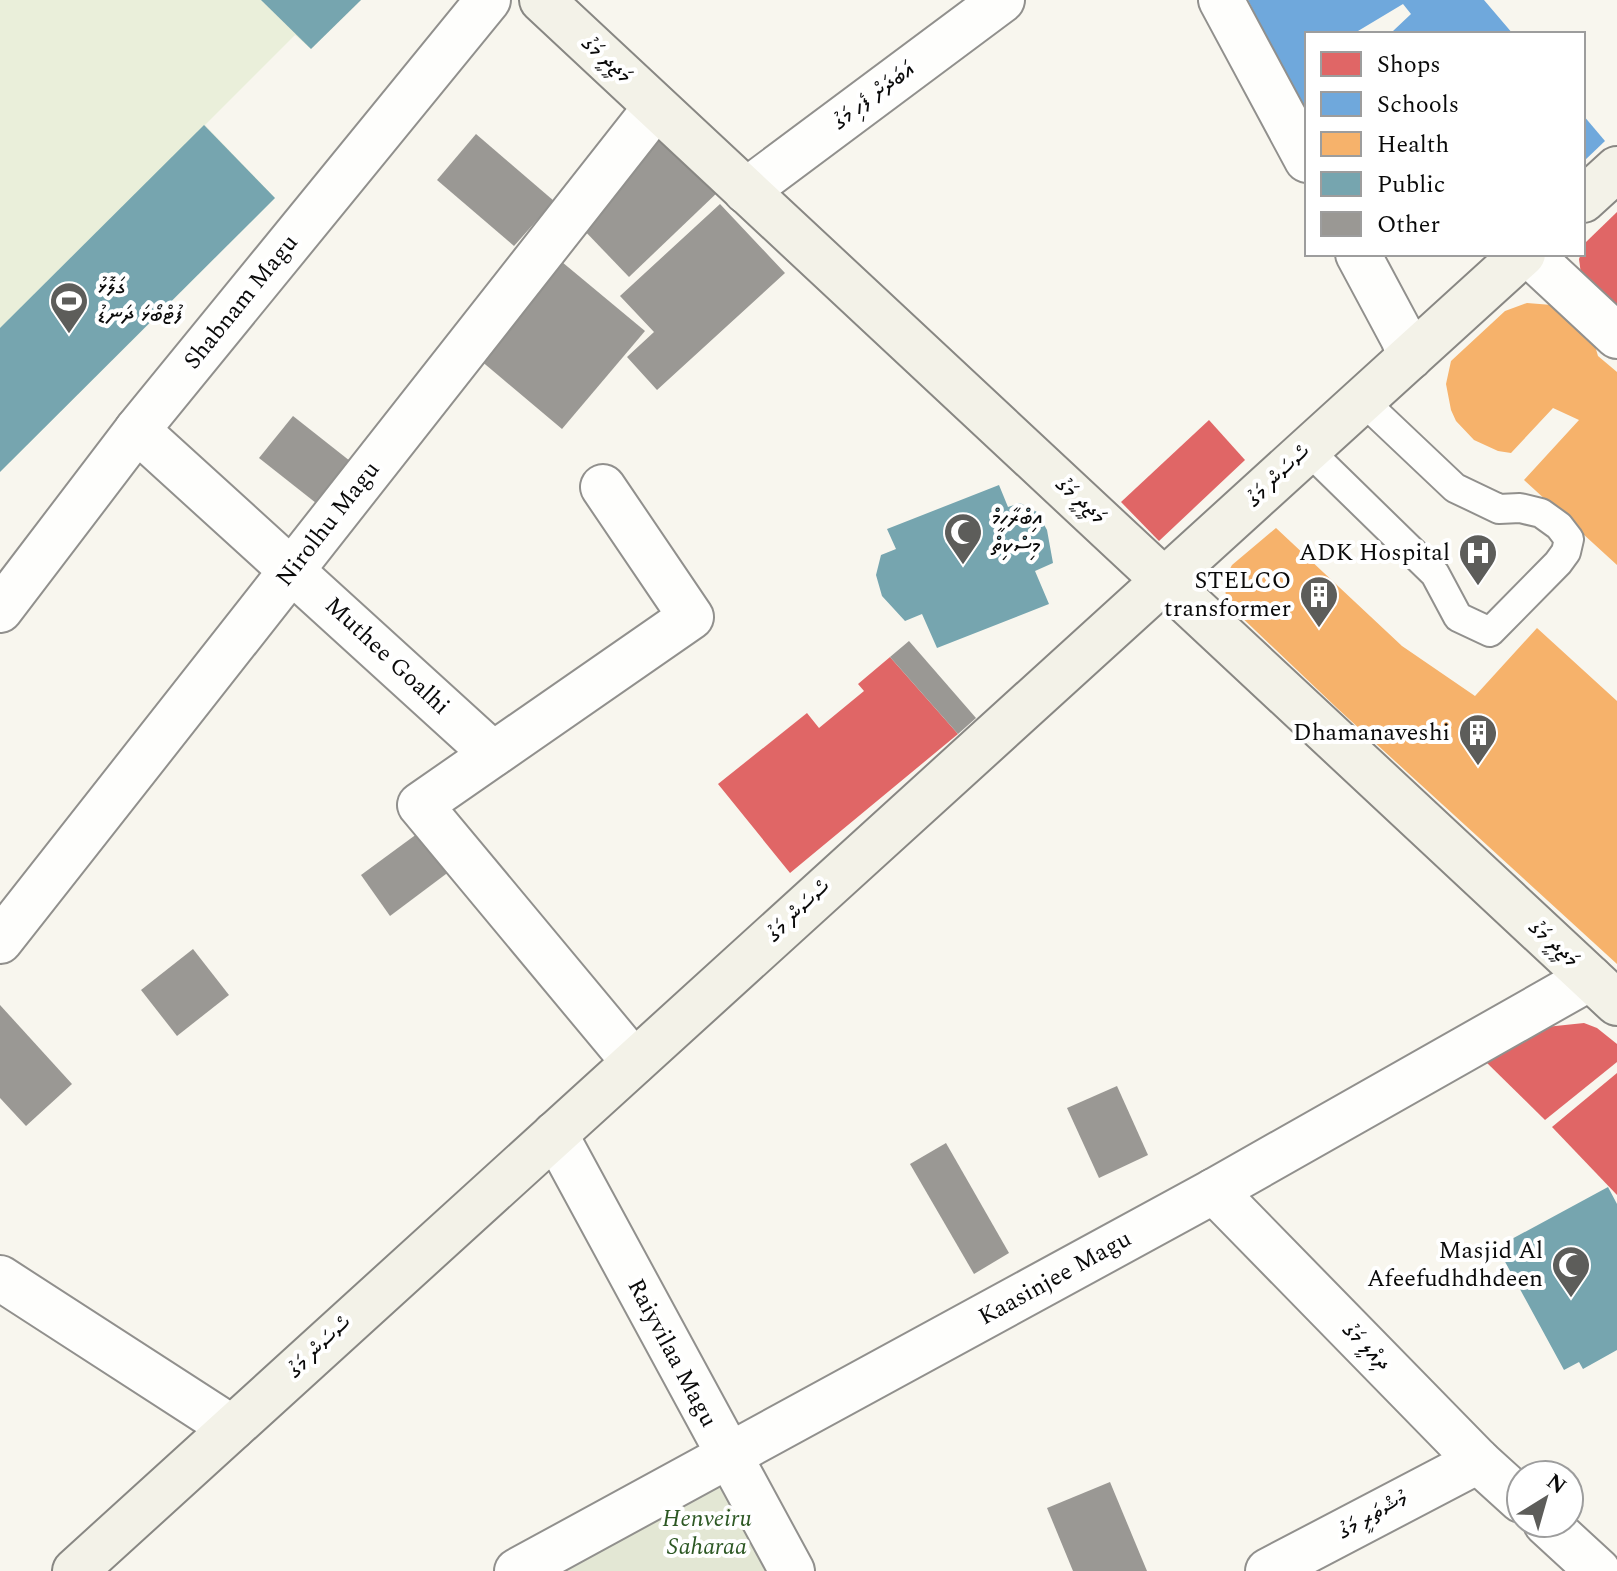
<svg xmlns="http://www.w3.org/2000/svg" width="1617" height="1571" viewBox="0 0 1617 1571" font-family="Spectral,'Noto Sans Thaana',serif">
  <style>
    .cemetery { fill: #e3e7d4 }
    .pitch { fill: #eaefda }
    .shops { fill: #e06666 }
    .schools { fill: #6fa8dc }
    .health { fill: #f6b26b }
    .public { fill: #76a5af }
    .building { fill: #9a9894 }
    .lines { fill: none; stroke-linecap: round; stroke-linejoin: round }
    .lane-casing { stroke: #91908d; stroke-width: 32 }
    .street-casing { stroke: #91908d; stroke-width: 48 }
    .secondary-casing { stroke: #888783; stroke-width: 48 }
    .lane { stroke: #fefefc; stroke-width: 28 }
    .street { stroke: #fefefc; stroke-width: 44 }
    .secondary { stroke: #f3f2e8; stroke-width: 44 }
    .labels { text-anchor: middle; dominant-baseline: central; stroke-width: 8; stroke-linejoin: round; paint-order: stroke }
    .street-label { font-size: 24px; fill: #0a0a0a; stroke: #fff }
    .poi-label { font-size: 24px; fill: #0a0a0a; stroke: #fff; text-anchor: end }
    .park-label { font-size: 24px; font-style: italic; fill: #2d5824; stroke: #fff }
  </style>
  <rect width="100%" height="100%" fill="#f8f6ee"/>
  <path class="cemetery" d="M 721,1482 L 772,1571 L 557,1571 Z"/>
  <path class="pitch" d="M 0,0 L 361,0 L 311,49 L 295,35 L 205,125 L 275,198 L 0,472 Z"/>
  <g class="shops">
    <path d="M 1617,212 L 1617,311 L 1581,274 L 1579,259 L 1586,242 Z"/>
    <path d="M 1209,420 L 1245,460 L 1159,541 L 1121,502 Z"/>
    <path d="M 890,657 L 958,734 L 790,873 L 718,784 L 807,713 L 819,728 L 864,691 L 858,684 Z"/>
    <path d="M 1584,1023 L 1597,1028 L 1617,1044 L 1617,1062 L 1545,1120 L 1485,1061 L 1546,1027 Z"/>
    <path d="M 1617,1073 L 1617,1195 L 1552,1127 Z"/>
  </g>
  <g class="schools">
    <path d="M 1248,0 L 1484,0 L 1513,34 L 1395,34 L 1393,31 L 1411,14 L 1403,4 L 1353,34 L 1307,34 L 1307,118 Z"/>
    <path d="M 1583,115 L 1605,141 L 1583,162 Z"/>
  </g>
  <g class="health">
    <path d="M 1527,303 L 1552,305 L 1593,339 L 1598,356 L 1617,372 L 1617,565 L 1524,480 L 1579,420 L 1553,408 L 1511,453 L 1498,451 L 1474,440 L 1456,421 L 1451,410 L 1446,384 L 1451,361 L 1505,311 Z"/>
    <path d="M 1276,528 L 1402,646 L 1475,696 L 1537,628 L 1617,701 L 1617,964 L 1338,709 L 1235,611 L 1226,596 L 1224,580 L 1232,565 Z"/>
  </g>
  <g class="public">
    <path d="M 261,0 L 361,0 L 311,49 Z"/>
    <path d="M 204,125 L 275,198 L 0,472 L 0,328 Z"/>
    <path d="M 999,485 L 1008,507 L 1020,503 L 1037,512 L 1047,530 L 1053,563 L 1035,571 L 1049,604 L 937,648 L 922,614 L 905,621 L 882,596 L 876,575 L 881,555 L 896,549 L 887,529 Z"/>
    <path d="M 1608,1187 L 1617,1204 L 1617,1350 L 1583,1369 L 1579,1362 L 1564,1370 L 1497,1247 Z"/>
  </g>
  <g class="building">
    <path d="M 476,134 L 554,201 L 514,246 L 437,180 Z"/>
    <path d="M 663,140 L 720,190 L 629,277 L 581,227 L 646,146 Z"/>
    <path d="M 720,204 L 785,273 L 657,390 L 627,357 L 654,332 L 620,296 Z"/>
    <path d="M 556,257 L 645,331 L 562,429 L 473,354 Z"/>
    <path d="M 293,416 L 350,461 L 316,503 L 259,458 Z"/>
    <path d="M 909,641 L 976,718 L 958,734 L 890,657 Z"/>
    <path d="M 425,828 L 454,868 L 390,916 L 361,875 Z"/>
    <path d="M 193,949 L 229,995 L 177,1036 L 141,990 Z"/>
    <path d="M 0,1005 L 72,1084 L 26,1126 L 0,1098 Z"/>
    <path d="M 1117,1086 L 1148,1155 L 1099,1178 L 1067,1108 Z"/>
    <path d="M 946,1143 L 1009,1253 L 974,1274 L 910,1164 Z"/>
    <path d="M 1110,1482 L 1147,1571 L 1073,1571 L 1047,1508 Z"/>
  </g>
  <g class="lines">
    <g class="lane-casing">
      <path id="lane" d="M 1308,450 L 1435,574 L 1458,617 L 1490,632 L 1558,563 L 1566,552 L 1569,539 L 1559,526 L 1541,513 L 1520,508 L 1499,509 L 1455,488 L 1362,400"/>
    </g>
    <g class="street-casing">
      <g id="street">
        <path d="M 1221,0 L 1307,160"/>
        <path d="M 746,191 L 1002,0"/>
        <path d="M 1358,254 L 1403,338 L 1410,357"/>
        <path d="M 1529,254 L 1617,336"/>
        <path d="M 137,430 L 493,754"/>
        <path d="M 603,487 L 691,617 L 420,805 L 634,1062"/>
        <path d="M 0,610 L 137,430 L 488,0"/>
        <path d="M 0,941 L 656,107"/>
        <path d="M 555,1134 L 792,1571"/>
        <path d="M 1214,1191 L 1478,1461 L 1521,1500"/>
        <path d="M 0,1278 L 232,1428"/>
        <path d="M 1546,1523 L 1598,1571"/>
        <path d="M 517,1571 L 1214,1191 L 1590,978"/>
        <path d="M 1268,1571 L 1478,1461"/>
      </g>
    </g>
    <g class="secondary-casing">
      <g id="secondary">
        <path d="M 542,0 L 1617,1003"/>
        <path d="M 1583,200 L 1617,169"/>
        <path d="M 75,1571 L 1523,254"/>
      </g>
    </g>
    <use href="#lane" class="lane"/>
    <use href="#street" class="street"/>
    <use href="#secondary" class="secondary"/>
  </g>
  <defs>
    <g id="stadium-pin" transform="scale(2)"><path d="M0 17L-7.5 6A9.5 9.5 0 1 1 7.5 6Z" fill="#5d5d5a" stroke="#fff"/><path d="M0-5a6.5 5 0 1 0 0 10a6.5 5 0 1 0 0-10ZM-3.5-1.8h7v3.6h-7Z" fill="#fff"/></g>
    <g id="mosque-pin" transform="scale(2)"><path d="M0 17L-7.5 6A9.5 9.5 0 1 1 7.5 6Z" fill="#5d5d5a" stroke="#fff"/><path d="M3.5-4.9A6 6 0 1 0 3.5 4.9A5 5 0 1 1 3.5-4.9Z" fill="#fff"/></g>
    <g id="hospital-pin" transform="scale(2)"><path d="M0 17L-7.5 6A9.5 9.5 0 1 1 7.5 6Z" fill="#5d5d5a" stroke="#fff"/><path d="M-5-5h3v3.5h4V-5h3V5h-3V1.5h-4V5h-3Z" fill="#fff"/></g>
    <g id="building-pin" transform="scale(2)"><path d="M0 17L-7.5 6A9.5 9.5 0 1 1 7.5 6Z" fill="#5d5d5a" stroke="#fff"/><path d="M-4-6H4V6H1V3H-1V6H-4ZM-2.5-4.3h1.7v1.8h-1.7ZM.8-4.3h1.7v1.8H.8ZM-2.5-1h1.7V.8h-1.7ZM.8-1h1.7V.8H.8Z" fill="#fff"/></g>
  </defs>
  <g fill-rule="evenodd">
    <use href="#stadium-pin" x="69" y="301"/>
    <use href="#mosque-pin" x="963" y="532"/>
    <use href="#hospital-pin" x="1478" y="553"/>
    <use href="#building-pin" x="1319" y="595"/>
    <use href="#building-pin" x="1478" y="733"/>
    <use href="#mosque-pin" x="1571" y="1265"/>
  </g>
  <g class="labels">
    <g class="street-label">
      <text transform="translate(606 60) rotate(43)">މަޖީދީ މަގު</text>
      <text transform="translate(874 96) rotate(-37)">އަބަދަށް ފެހި މަގު</text>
      <text transform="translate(241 302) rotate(-51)">Shabnam Magu</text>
      <text transform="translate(1279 477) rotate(-42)">ސޯސަން މަގު</text>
      <text transform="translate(1080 501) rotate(43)">މަޖީދީ މަގު</text>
      <text transform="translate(328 524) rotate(-52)">Nirolhu Magu</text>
      <text transform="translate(387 656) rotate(43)">Muthee Goalhi</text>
      <text transform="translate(799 912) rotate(-42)">ސޯސަން މަގު</text>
      <text transform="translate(1553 944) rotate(43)">މަޖީދީ މަގު</text>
      <text transform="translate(1055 1278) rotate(-29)">Kaasinjee Magu</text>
      <text transform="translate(1366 1347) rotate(46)">ދިއްލީ މަގު</text>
      <text transform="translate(320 1348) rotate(-42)">ސޯސަން މަގު</text>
      <text transform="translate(672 1353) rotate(62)">Raiyvilaa Magu</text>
      <text transform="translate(1373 1516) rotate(-28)">މުޝްތަރީ މަގު</text>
    </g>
    <g class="poi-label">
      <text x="97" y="287" text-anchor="start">ގަލޮޅު<tspan x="97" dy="28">ފުޓްބޯޅަ ދަނޑު</tspan></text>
      <text x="991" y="518" text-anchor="start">އިބްރާހީމް<tspan x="991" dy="28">މިސްކިތް</tspan></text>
      <text x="1450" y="553">ADK Hospital</text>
      <text x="1291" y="581">STELCO<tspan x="1291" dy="28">transformer</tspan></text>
      <text x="1450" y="733">Dhamanaveshi</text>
      <text x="1543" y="1251">Masjid Al<tspan x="1543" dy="28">Afeefudhdhdeen</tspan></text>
    </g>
    <g class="park-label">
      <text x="707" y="1519">Henveiru<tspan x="707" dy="28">Saharaa</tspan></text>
    </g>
  </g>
  <rect x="1305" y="32" width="280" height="224" fill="#ffffff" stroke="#9d9d9d" stroke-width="2"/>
  <rect x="1321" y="52" width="40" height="24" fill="#e06666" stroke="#9d9d9d" stroke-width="2"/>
  <text x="1377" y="72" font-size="24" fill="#0a0a0a">Shops</text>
  <rect x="1321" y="92" width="40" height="24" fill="#6fa8dc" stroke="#9d9d9d" stroke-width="2"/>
  <text x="1377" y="112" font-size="24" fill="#0a0a0a">Schools</text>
  <rect x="1321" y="132" width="40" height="24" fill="#f6b26b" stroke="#9d9d9d" stroke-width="2"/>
  <text x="1377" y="152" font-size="24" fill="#0a0a0a">Health</text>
  <rect x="1321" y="172" width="40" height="24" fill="#76a5af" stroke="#9d9d9d" stroke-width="2"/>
  <text x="1377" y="192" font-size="24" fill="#0a0a0a">Public</text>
  <rect x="1321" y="212" width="40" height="24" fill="#9a9894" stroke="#9d9d9d" stroke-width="2"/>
  <text x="1377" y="232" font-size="24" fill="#0a0a0a">Other</text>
  <g transform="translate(1545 1499) rotate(37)"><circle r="38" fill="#ffffff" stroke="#9d9d9d" stroke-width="2"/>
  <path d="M0-6L14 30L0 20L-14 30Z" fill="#5d5d5a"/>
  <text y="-12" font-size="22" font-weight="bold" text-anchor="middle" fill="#0a0a0a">N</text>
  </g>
</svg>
